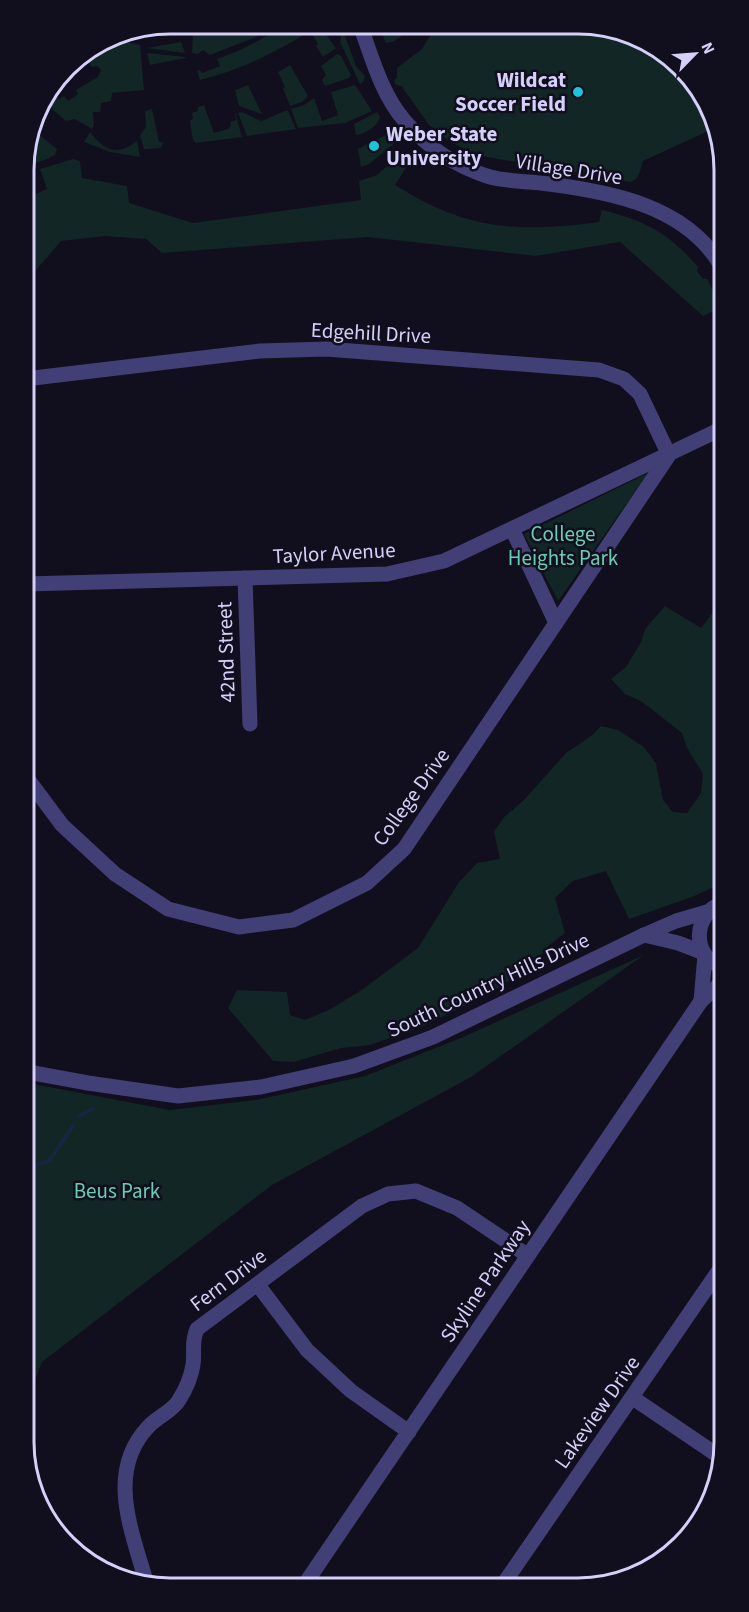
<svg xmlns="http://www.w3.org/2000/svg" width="749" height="1612" viewBox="0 0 749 1612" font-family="'Source Sans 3',sans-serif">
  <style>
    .green { fill: #122625 }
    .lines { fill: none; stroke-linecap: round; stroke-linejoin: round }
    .stream { stroke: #152641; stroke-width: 4 }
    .minor { stroke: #423f76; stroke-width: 15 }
    .poi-dot { fill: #1dc4d9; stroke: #110e1d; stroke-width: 2 }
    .labels { text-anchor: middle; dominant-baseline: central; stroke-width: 5; stroke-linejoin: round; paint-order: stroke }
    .poi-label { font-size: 21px; font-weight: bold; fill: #d5d0f9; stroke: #110e1d; text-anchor: end }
    .street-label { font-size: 21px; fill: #d5d0f9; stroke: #110e1d }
    .park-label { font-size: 21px; fill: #67cfb6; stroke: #110e1d }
    .rim { fill: none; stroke: #d5d0f9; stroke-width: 3 }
  </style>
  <rect width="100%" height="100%" fill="#110e1d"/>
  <g class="green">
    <path d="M 171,24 L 173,33 L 144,36 L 135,35 L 140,30 Z"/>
    <path d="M 211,24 L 278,25 L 256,37 L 210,55 L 203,50 L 198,54 L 192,53 L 193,34 Z"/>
    <path d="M 288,25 L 319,25 L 336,48 L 323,57 L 316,46 L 318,44 L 310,31 C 275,53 240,70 200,80 L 197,71 L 200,70 L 202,73 L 220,66 L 217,59 L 238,51 Z"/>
    <path d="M 337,25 L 341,25 L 356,66 L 365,76 L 363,82 L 360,84 L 340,42 L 341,39 Z"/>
    <path d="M 378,25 L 410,26 C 403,34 398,42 386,43 Z"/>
    <path d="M 436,26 L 607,27 L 675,61 L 717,127 L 643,161 C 640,169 640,180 630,182 L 476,155 L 449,141 L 429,125 L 402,87 L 395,84 L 394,80 L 397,78 L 397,68 L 422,49 Z"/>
    <path d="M 109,38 L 140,45 L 144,90 L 112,93 L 111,101 L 101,103 L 100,112 L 93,112 L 94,126 L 92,129 L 75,119 L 66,121 L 43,101 L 52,89 L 59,99 L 64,96 L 68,101 L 78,94 L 76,90 L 98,77 L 101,70 L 97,66 L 92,67 L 84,54 Z"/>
    <path d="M 181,42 L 185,53 L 147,48 Z"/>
    <path d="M 147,53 L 185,57 L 186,58 L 150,65 Z"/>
    <path d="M 337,54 L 341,56 L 351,75 L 349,78 L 325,86 L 322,80 L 326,75 L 321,66 Z"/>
    <path d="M 290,65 L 308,96 L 302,102 L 290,106 L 283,88 L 285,87 L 278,72 Z"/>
    <path d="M 248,85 L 262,114 L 239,106 L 235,90 Z"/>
    <path d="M 355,85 L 372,111 L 345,123 L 298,128 L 291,109 L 304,105 L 314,98 L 322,121 L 338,115 L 331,92 Z"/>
    <path d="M 204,105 L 214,133 L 228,129 L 231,126 L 230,122 L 236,120 L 234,108 L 242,137 L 195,143 L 192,136 L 190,120 L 193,119 L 192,113 L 198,111 L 198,107 Z"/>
    <path d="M 152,109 L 159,142 L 163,142 L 161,148 L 144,149 L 140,135 L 146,127 L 145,111 Z"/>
    <path d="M 285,111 L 288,111 L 296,129 L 247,136 L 238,113 L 242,112 L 261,121 Z"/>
    <path d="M 377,112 L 380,117 C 378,126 365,134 356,135 L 354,124 Z"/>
    <path d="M 90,132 C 104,150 117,157 137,141 L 140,157 L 110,152 L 84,142 Z"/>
    <path d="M 34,133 L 38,134 L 57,149 L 55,155 L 45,160 L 24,166 L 31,136 Z"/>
    <path d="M 390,133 L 394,136 L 396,142 L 369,164 L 361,167 L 358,149 Z"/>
    <path d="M 404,151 L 414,155 L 395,185 C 467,230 516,233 599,222 L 602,210 C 646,221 669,233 698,267 L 697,271 L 703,279 L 707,279 L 721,306 L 721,317 L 717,309 L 703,316 L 620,242 L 536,256 L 368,237 L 162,253 L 146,239 L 105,236 L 61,241 L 25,283 L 24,199 L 47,189 L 40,169 L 73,159 L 80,161 L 82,178 L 127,186 L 129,203 L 193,223 L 361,200 L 359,181 L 377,175 Z"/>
    <path d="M 648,473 L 558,601 L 524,534 Z"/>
    <path d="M 721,562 L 723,883 L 692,897 L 629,919 L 606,871 L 573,881 L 555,898 L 565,933 L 548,946 L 533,966 L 483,997 L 421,1027 L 370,1045 L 341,1048 L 294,1062 L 273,1061 L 228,1008 L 237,990 L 287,992 L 290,1015 L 305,1020 L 331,1009 L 363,989 L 418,948 L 459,882 L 477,863 L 500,859 L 494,832 L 503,818 L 524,800 L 566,753 L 591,736 L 601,726 L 618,730 L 644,747 L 656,763 L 663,800 L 673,812 L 687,813 L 701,793 L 703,774 L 687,748 L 682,733 L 641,701 L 625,694 L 611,679 L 626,667 L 641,642 L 645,629 L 665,606 L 701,628 L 721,601 L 718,566 Z"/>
    <path d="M 644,955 L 471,1077 L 272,1185 L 42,1362 L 29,1396 L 28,1083 L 170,1110 L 256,1100 L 365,1076 L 463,1037 Z"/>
  </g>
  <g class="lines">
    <g class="stream">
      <path d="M 79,1116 L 93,1109"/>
      <path d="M 28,1168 L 50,1160 L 73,1126"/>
    </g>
    <g class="minor">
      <path d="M 360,25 C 372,57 381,93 404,120 C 427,147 457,167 490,177 C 509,182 530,181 549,184 C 611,192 685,206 720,264"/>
      <path d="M 25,379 L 260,351 L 326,349 L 599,370 L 624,379 L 640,394 L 669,455 L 404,849 L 367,883 L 293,920 L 239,927 L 168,909 L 115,874 L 62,825 L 27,778"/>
      <path d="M 512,529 L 556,623"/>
      <path d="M 245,578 L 250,724"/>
      <path d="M 26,584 L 387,574 L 444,561 L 721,429"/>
      <path d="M 723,903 C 692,913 691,959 723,967"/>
      <path d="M 644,935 L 678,943 L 704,953"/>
      <path d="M 701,1001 L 705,955"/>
      <path d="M 28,1072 L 88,1083 L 178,1096 L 261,1087 L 354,1066 L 433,1037 L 644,935 L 676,921 L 707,912"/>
      <path d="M 258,1285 L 307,1350 L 351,1391 L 409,1432"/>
      <path d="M 633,1398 L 723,1459"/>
      <path d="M 504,1583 L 724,1263"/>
      <path d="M 305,1584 L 701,1001 L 723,981"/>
      <path d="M 147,1585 C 133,1533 105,1473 148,1427 C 157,1417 173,1411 179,1400 C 186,1389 191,1377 193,1365 C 195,1351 191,1343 197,1329 L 362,1206 L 388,1194 L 416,1191 L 457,1208 L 527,1255"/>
    </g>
  </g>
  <g class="poi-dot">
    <circle cx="578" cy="92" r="6"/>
    <circle cx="374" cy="146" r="6"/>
  </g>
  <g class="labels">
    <g class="poi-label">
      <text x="566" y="80">Wildcat<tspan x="566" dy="24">Soccer Field</tspan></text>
      <text x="386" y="134" text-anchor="start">Weber State<tspan x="386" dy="24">University</tspan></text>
    </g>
    <g class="street-label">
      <text transform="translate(569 169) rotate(9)">Village Drive</text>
      <text transform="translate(371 333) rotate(3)">Edgehill Drive</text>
      <text transform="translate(334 553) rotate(-3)">Taylor Avenue</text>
      <text transform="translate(226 652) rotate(-92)">42nd Street</text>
      <text transform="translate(411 797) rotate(-54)">College Drive</text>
      <text transform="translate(488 985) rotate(-25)">South Country Hills Drive</text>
      <text transform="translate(228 1280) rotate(-37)">Fern Drive</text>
      <text transform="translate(485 1281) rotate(-56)">Skyline Parkway</text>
      <text transform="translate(597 1412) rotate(-55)">Lakeview Drive</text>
    </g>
    <g class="park-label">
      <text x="563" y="534">College<tspan x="563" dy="24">Heights Park</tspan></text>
      <text x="117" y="1191">Beus Park</text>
    </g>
  </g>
  <path d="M0 0H749V1612H0ZM170 34H578A136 136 0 0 1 714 170V1442A136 136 0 0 1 578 1578H170A136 136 0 0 1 34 1442V170A136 136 0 0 1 170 34Z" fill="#110e1d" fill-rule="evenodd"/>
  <path class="rim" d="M170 34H578A136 136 0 0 1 714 170V1442A136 136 0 0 1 578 1578H170A136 136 0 0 1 34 1442V170A136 136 0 0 1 170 34Z"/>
  <g transform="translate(695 54) rotate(65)" stroke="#110e1d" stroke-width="4.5" paint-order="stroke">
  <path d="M0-4.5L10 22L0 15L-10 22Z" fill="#d5d0f9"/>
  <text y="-9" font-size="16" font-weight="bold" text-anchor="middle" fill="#d5d0f9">N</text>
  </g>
</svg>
